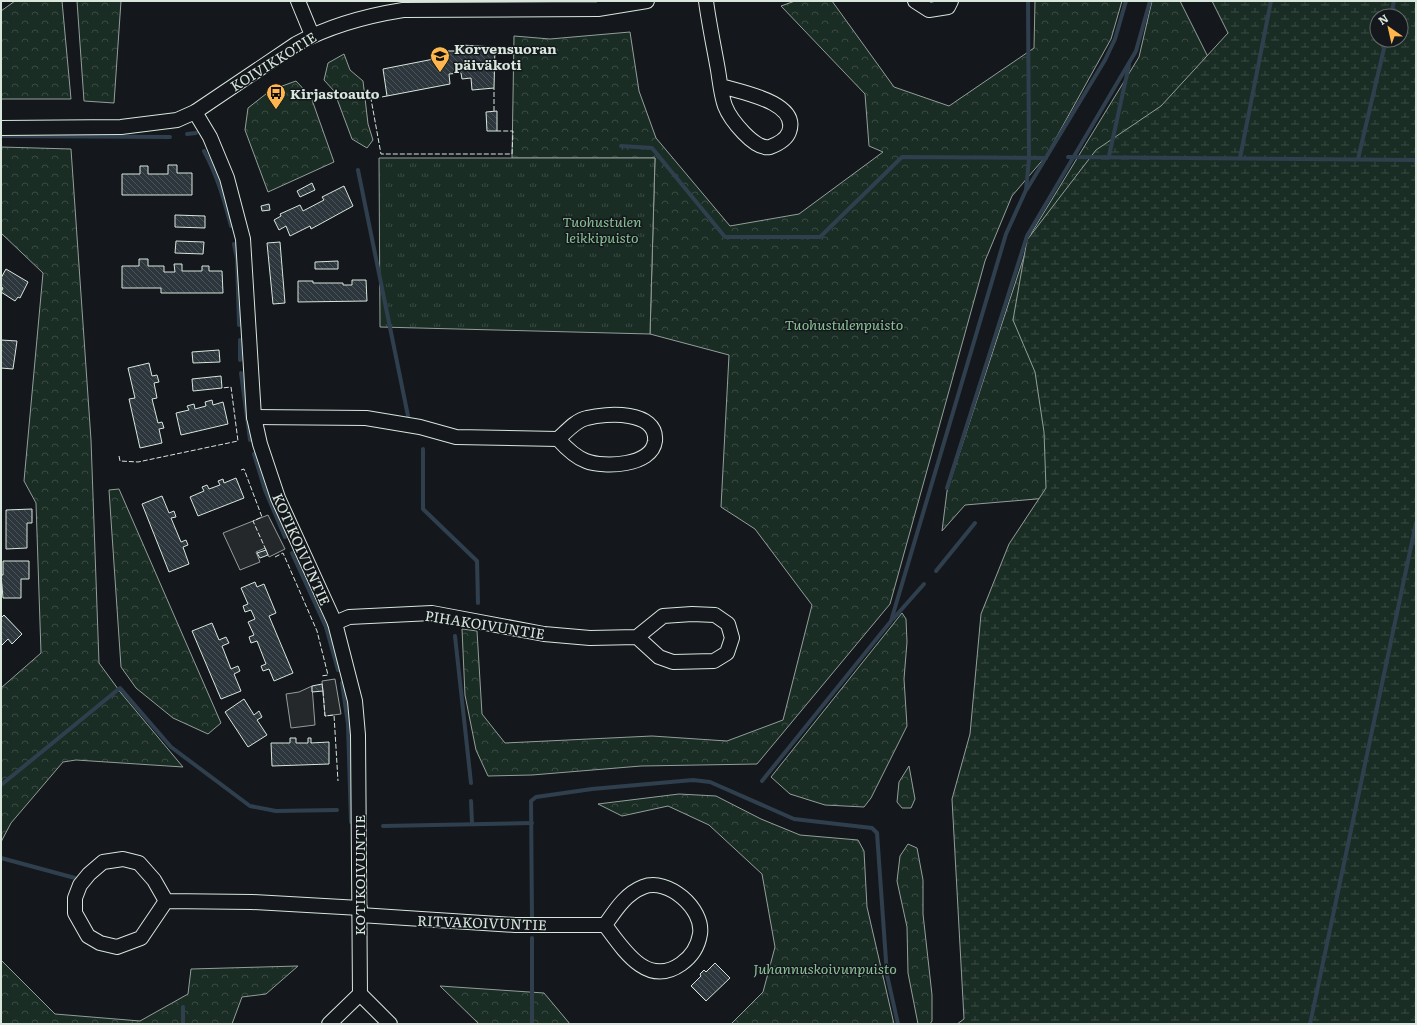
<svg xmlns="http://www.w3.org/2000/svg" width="1417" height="1025" viewBox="0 0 1417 1025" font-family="Literata,serif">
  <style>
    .forest { fill: url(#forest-crowns); stroke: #939e99 }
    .wetland { fill: url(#wetland-marsh); stroke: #939e99; fill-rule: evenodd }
    .park { fill: url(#park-tufts); stroke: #939e99 }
    .parking { fill: #24282b; stroke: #939e99 }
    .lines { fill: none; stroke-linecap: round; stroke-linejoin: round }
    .stream { stroke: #2f3f4d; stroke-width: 4 }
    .building { fill: url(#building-back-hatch); stroke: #d8e6dc }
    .minor-casing { stroke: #d8e6dc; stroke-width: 16 }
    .minor { stroke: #14181c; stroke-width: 14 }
    .fence { stroke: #d8e6dc; stroke-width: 1; stroke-dasharray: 5 2; stroke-linecap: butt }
    .labels { text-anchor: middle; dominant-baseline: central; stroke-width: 3; stroke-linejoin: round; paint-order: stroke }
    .poi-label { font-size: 14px; font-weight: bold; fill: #d8e6dc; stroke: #14181c; text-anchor: start }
    .street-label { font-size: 14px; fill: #d8e6dc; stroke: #14181c }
    .park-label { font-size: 14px; font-style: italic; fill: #8ac095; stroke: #14181c }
  </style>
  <defs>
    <pattern id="forest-crowns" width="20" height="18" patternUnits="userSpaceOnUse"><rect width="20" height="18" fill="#1a2d24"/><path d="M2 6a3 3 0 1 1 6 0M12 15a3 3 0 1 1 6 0" fill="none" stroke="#3b4b43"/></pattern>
    <pattern id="wetland-marsh" width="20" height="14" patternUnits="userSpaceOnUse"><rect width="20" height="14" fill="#1a2d24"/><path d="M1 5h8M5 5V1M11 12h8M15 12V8" fill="none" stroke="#3b4b43"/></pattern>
    <pattern id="park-tufts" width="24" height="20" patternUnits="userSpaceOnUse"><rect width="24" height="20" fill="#1a2d24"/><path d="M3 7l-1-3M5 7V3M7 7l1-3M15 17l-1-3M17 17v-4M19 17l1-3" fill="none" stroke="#3b4b43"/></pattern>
    <pattern id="building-back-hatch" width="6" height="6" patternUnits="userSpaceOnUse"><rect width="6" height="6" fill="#2c363c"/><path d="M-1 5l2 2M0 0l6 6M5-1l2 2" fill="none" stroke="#4a5358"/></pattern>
  </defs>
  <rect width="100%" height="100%" fill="#14181c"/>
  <g class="forest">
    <path d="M 15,1 L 62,1 L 71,99 L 1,99 L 1,11 Z"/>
    <path d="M 77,1 L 121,1 L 114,103 L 84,101 Z"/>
    <path d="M 795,1 L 832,1 L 894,87 L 949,106 L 1034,48 L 1035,1 L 1122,1 L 1111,39 L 1046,156 L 1012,196 L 985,261 L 890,604 L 757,764 L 641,766 L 532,775 L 488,776 L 476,750 L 465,695 L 462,629 L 477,631 L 482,714 L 505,743 L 652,736 L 727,741 L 783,720 L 812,605 L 755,529 L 721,507 L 729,355 L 650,334 L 655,158 L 512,158 L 514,36 L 550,39 L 630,32 L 639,91 L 656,138 L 730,226 L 799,214 L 883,152 L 869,146 L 865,94 L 781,6 Z"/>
    <path d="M 1152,1 L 1180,1 L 1291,223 L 1239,482 L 965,505 L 942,531 L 947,491 L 1032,232 L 1139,57 Z"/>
    <path d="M 344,54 L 350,70 L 363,81 L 368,124 L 373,140 L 367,148 L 352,139 L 334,91 L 324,80 L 328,63 Z"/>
    <path d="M 296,81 L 311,97 L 334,162 L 268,192 L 245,130 L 248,108 L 271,90 Z"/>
    <path d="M 1,147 L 71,149 L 91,440 L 99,663 L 121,693 L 183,767 L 76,760 L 63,762 L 11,823 L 1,842 L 1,688 L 41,653 L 36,503 L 24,481 L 43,273 L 1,233 Z"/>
    <path d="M 119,489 L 221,723 L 208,734 L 173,718 L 136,688 L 121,667 L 109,490 Z"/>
    <path d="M 902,613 L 906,619 L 907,642 L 904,679 L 907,726 L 871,798 L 864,807 L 825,805 L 790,794 L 771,777 Z"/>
    <path d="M 909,766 L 915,799 L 911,808 L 902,808 L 897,802 L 899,782 Z"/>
    <path d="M 679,794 L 716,796 L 761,819 L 800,835 L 858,840 L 864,851 L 867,907 L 894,1024 L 731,1024 L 763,992 L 775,947 L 762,874 L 709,825 L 668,806 L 622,816 L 598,804 Z"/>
    <path d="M 908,844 L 917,848 L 923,880 L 923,914 L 932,995 L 932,1021 L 930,1024 L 918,1024 L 908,973 L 907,927 L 897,881 L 900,856 Z"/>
    <path d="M 1,960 L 55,1014 L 140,1021 L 188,994 L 191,969 L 298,966 L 266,994 L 242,997 L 232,1024 L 1,1024 Z"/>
    <path d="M 440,986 L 544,993 L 570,1024 L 479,1024 Z"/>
  </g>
  <path class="wetland" d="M 1212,1 L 1416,1 L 1416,1024 L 957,1024 L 964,1019 L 952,799 L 970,734 L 981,614 L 1009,544 L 1046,488 L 1044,432 L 1035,372 L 1013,320 L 1027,240 L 1096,150 L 1161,106 L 1228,33 ZM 1377,16 L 1401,16 L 1401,40 L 1377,40 Z"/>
  <path class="park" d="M 379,158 L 655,158 L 650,334 L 380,327 Z"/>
  <g class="parking">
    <path d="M 268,515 L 285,549 L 269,557 L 265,548 L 256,552 L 260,562 L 240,570 L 223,533 Z"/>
    <path d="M 335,679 L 341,714 L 325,716 L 322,681 Z"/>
    <path d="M 312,686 L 315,725 L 291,728 L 286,694 L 299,692 Z"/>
  </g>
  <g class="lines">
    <g class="stream">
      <path d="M 1391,16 L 1394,1"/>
      <path d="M 187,134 L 196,133"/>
      <path d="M 1,136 L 170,137"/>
      <path d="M 621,146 L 652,148 L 725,237 L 820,237 L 902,157 L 1046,158"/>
      <path d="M 204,151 C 217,175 224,199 231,226"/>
      <path d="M 1109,156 L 1129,65"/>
      <path d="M 1068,157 L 1416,160"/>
      <path d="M 1240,158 L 1271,1"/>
      <path d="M 1358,159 L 1386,40"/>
      <path d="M 358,170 L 408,416"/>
      <path d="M 1027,189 L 1105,60 L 1115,39 L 1126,1"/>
      <path d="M 234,244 L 237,259 L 239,325"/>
      <path d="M 240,360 L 240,340"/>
      <path d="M 241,373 L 250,440"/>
      <path d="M 423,449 L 423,509 L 477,561 L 478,603"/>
      <path d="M 254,454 L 265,490 L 285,537"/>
      <path d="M 947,488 L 1027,236 L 1136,51 L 1150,1"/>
      <path d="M 292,553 L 326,627 L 338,670"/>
      <path d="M 936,571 L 975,523"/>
      <path d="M 893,619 L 924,584"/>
      <path d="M 455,636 L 471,783"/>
      <path d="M 342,683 L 348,724 L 351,822"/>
      <path d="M 762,781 L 891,621 L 1006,234 L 1026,190 L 1029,159 L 1028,1"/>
      <path d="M 1,785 L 120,688 L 171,747 L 250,806 L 276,811 L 337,810"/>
      <path d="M 471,801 L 472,823"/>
      <path d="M 383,826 L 532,823"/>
      <path d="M 1,858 L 75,878"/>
      <path d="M 532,919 L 531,801 L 536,797 L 592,789 L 693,780 L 710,782 L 794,819 L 872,828 L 877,833 L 887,975 L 898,1024"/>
      <path d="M 183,1007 L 183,1024"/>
      <path d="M 532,1024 L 532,938"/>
      <path d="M 1310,1024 L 1416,523"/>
    </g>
  </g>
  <g class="building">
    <path d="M 461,45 L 495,47 L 494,88 L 472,90 L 471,78 L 462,79 L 461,73 L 449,74 L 450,84 L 387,96 L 383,69 L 449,56 L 448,51 L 462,51 Z"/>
    <path d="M 497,111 L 497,131 L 487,131 L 486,112 Z"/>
    <path d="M 168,165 L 177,165 L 177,173 L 192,173 L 192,195 L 122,195 L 122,174 L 140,174 L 140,166 L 148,166 L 148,174 L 168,174 Z"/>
    <path d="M 312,183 L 315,190 L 300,197 L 297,191 Z"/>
    <path d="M 344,186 L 353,206 L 311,229 L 310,226 L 290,236 L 286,226 L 279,230 L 274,220 L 281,216 L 280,214 L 300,205 L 303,211 L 324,200 L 322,197 Z"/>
    <path d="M 269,204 L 270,210 L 262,211 L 261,206 Z"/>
    <path d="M 175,215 L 205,216 L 205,228 L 175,227 Z"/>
    <path d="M 176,241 L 204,242 L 203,254 L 175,253 Z"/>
    <path d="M 280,242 L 285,303 L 273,304 L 267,243 Z"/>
    <path d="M 139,259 L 148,259 L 148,266 L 164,266 L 164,272 L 175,272 L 174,264 L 182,264 L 182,271 L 202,271 L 202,266 L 209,266 L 209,271 L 222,271 L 223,293 L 161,293 L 161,288 L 122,288 L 122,266 L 139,266 Z"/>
    <path d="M 338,261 L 338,269 L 315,269 L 315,262 Z"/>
    <path d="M 6,269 L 28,282 L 20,298 L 18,297 L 15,301 L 1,292 L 3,288 L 1,287 L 1,278 Z"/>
    <path d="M 352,280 L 366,280 L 367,301 L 298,302 L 298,281 L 313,281 L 313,283 L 343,283 L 343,285 L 352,285 Z"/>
    <path d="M 1,340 L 17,341 L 13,369 L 1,368 Z"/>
    <path d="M 219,350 L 220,362 L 193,363 L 192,352 Z"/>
    <path d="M 149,363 L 152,376 L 157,375 L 159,382 L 154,383 L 157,398 L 152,399 L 158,423 L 162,422 L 164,428 L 159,429 L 162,443 L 140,448 L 129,399 L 135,398 L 128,368 Z"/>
    <path d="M 221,376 L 222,388 L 193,391 L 192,379 Z"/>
    <path d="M 212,400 L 213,405 L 223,402 L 228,424 L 181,435 L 176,413 L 189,410 L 187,406 L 194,404 L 195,409 L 206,406 L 205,402 Z"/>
    <path d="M 236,478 L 244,498 L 198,516 L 190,497 L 204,491 L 202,487 L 207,485 L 209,489 L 220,485 L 218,481 L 223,479 L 224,483 Z"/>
    <path d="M 162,496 L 169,513 L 174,511 L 176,517 L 171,518 L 181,542 L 186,540 L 188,545 L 183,547 L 189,564 L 169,572 L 142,504 Z"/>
    <path d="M 32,509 L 32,523 L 27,523 L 27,548 L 6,549 L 6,510 Z"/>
    <path d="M 266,550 L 268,555 L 260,558 L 257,553 Z"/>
    <path d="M 3,561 L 29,561 L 29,579 L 21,579 L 21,598 L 3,598 L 1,575 L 3,575 Z"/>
    <path d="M 255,582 L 257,587 L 264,584 L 276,613 L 269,616 L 293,673 L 274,681 L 269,669 L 263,671 L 261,666 L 266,664 L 257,641 L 251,643 L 249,637 L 254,635 L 248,622 L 255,619 L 251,610 L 245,612 L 243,606 L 248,604 L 241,588 Z"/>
    <path d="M 4,615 L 22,634 L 12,644 L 8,639 L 1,646 L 1,618 Z"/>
    <path d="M 212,623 L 219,640 L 226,637 L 229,643 L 222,646 L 231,669 L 238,666 L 240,671 L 234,674 L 241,691 L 221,699 L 192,631 Z"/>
    <path d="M 322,684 L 323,691 L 312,692 L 312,686 Z"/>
    <path d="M 244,699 L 254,715 L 259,711 L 262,717 L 257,720 L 267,735 L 248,747 L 225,712 Z"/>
    <path d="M 290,738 L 296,738 L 296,743 L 308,743 L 308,738 L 311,738 L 311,743 L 329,742 L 329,764 L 272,766 L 271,743 L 290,743 Z"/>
    <path d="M 715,963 L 730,978 L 706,1001 L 691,986 L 701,976 L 700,974 L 704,970 L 706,972 Z"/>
  </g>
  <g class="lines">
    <g class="minor-casing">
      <g id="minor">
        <path d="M 298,1 L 312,35"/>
        <path d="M 706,1 C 709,24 714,47 718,70 C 720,82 721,95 725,106 C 730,119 755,151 770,147 C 778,144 786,140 789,132 C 800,102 740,92 721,86"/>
        <path d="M 915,1 L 929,10 L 948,7 L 951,1"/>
        <path d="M 195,112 L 210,137 L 227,178 L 243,239 L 254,417 L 260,444 L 278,498 L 335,623 L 355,701 L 358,735 L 360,994 L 329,1024"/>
        <path d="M 1,128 L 121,127 L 177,120 L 195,112 L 296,44 C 329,26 365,16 403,10 L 598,9 L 647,1"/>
        <path d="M 254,417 L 366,418 L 420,427 L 456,437 L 558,439 C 566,448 575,457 586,461 C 604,468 652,466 655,441 C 658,410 606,413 587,418 C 576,420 566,432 558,439"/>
        <path d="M 335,623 L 349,617 L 432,613 L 544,634 L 590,638 L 637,637 L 659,657 L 673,662 L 714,661 L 727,653 L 732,638 L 728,624 L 715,615 L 692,614 L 663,616 L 637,637"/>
        <path d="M 166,901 L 141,938 L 117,947 L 100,943 L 88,936 L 75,913 L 75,898 L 80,885 L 89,874 L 103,862 L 123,859 L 139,863 L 154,880 L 166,901 L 252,902 L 360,908"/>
        <path d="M 360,915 L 515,925 L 605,925 C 623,949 647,988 681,964 C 691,957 698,947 700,934 C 704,909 668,877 643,887 C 625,894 615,911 605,925"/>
        <path d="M 360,994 L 390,1024"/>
      </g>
    </g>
    <use href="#minor" class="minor"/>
    <g class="fence">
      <path d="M 387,96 L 371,99 L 381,154 L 512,154 L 513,131 L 497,131"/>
      <path d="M 494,111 L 494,88"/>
      <path d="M 119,456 L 120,461 L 138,462 L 238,441 L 231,387 L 222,388"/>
      <path d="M 241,470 L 244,469 L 262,517 L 253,521 L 266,550"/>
      <path d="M 275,557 L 283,553 L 317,631 L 328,675 L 321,676"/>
      <path d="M 323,691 L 325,716 L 334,715 L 338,781"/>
    </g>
  </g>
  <defs>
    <g id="school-pin" transform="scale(1)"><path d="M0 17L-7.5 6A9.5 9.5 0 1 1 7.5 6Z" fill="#ffb74d" stroke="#14181c"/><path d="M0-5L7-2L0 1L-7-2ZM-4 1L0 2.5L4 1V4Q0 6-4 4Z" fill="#111"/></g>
    <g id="bus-pin" transform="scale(1)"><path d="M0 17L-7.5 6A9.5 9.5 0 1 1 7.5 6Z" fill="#ffb74d" stroke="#14181c"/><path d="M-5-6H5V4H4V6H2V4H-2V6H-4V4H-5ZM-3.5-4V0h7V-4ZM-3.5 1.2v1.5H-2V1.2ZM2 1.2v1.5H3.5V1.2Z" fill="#111"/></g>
  </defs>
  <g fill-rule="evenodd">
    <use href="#school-pin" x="440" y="56"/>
    <use href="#bus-pin" x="276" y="93"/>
  </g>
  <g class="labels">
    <g class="poi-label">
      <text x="454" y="48">Korvensuoran<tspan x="454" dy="16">päiväkoti</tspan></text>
      <text x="290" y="93">Kirjastoauto</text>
    </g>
    <g class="street-label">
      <text transform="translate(273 61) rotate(-32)">KOIVIKKOTIE</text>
      <text transform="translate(302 549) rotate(66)">KOTIKOIVUNTIE</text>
      <text transform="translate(485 624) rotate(9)">PIHAKOIVUNTIE</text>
      <text transform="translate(359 875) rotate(-90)">KOTIKOIVUNTIE</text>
      <text transform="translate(482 922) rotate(2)">RITVAKOIVUNTIE</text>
    </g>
    <g class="park-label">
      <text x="602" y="221">Tuohustulen<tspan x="602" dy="16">leikkipuisto</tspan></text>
      <text x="844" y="324">Tuohustulenpuisto</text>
      <text x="825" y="968">Juhannuskoivunpuisto</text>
    </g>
  </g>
  <rect width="1417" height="1025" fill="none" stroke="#d8e6dc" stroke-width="4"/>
  <g transform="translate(1389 28) rotate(326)"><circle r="19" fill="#14181c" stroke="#626a69"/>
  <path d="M0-3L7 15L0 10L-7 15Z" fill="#ffb74d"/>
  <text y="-6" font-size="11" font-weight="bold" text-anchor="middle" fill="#d8e6dc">N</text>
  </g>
</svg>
